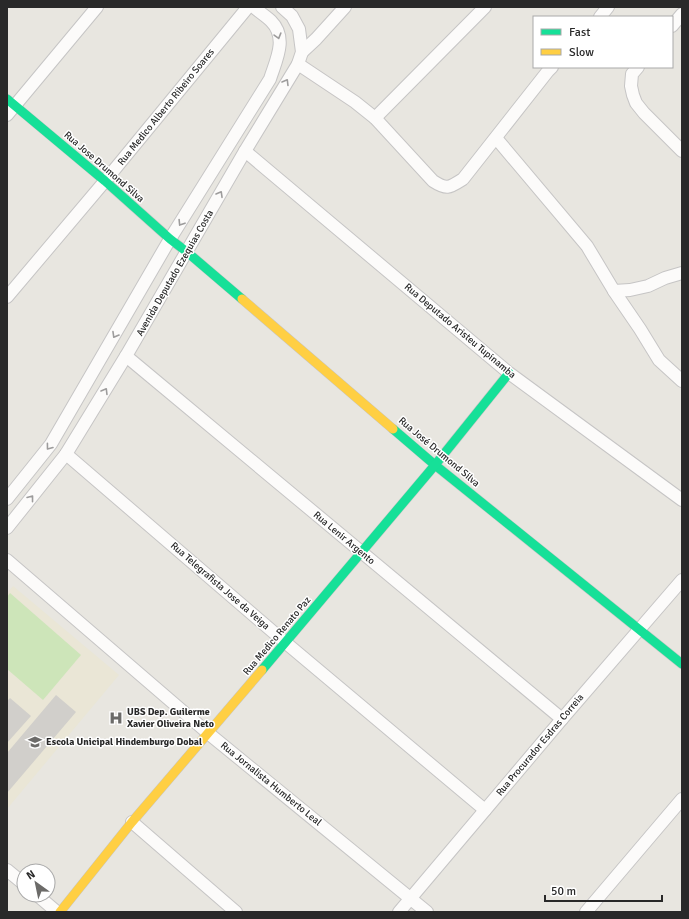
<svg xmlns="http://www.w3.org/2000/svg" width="689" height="919" viewBox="0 0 689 919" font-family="Signika,sans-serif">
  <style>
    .education { fill: #eae6d6 }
    .pitch { fill: #cde5b9 }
    .building { fill: #d1cfcb }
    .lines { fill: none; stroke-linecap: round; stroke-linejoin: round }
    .street-casing { stroke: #c6c5c5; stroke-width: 14 }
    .fast-casing { stroke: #c6c5c5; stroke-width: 10 }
    .slow-casing { stroke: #c6c5c5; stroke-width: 10 }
    .street { stroke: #fcfbfa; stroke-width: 12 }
    .fast { stroke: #16e098; stroke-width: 9 }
    .slow { stroke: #ffcf43; stroke-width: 9 }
    .oneway { stroke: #9d9c9c }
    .labels { text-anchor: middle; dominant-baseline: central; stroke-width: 3; stroke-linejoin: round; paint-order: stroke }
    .street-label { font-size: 10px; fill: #292929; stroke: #fff }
    .poi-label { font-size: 10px; font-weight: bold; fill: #292929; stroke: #fff; text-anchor: start }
  </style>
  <rect width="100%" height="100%" fill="#e8e6e0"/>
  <path class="education" d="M 13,586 L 119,675 L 7,809 L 7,593 Z"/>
  <path class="pitch" d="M 10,593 L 81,655 L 43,700 L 7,669 L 7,597 Z"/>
  <g class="building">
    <path d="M 56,695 L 76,712 L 7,793 L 7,753 Z"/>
    <path d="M 10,698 L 31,716 L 7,743 L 7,701 Z"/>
  </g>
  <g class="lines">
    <g class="street-casing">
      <g id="street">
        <path d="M 600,17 L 608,7"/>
        <path d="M 672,26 L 682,14"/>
        <path d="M 302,52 L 316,39 L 345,7"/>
        <path d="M 298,64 L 355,102 L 375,118 L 433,181 C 447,190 449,188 463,179 L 548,71 L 552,67"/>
        <path d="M 638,67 L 632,74 L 631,86 L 633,95 L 636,103 L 644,113 L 682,151"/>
        <path d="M 7,115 L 97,7"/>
        <path d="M 375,118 L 485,7"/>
        <path d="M 496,138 L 587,246 L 614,291 L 640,329 L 659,360 L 682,381"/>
        <path d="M 245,151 L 509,373 L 682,500"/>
        <path d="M 614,291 L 630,290 L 648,286 L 665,278 L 682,273"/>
        <path d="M 7,297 L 105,181 L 248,7"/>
        <path d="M 126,356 L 562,719"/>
        <path d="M 66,454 L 286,643 L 485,810"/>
        <path d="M 7,499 L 51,444 L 170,239 L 270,79 C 276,60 288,38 271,21 C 266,16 259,12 254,7"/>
        <path d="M 7,528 L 66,454 L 126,356 L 245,151 L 298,64 L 302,52 L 299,29 L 292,16 L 282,7"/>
        <path d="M 7,560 L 208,733 L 427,912"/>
        <path d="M 132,822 L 236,912"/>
        <path d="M 7,870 L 24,884"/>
        <path d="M 37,895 L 57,912"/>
        <path d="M 399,912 L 562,719 L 682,580"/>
        <path d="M 586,912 L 682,799"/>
      </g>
    </g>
    <g class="fast-casing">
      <g id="fast">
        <path d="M 7,99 L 105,181 L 170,239 L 187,252 L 242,299"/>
        <path d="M 393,429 L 435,465 L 682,664"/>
        <path d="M 262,670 L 435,465 L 509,373"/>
      </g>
    </g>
    <g class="slow-casing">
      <g id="slow">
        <path d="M 242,299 L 393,429"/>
        <path d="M 60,912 L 132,822 L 262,670"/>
      </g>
    </g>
    <use href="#street" class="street"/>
    <use href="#fast" class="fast"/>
    <use href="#slow" class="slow"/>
  </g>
  <defs><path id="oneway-chevron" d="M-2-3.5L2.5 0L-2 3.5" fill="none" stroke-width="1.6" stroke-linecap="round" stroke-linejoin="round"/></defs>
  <g class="oneway">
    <use href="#oneway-chevron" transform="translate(278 36) rotate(74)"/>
    <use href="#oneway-chevron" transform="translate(286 82) rotate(-59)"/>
    <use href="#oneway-chevron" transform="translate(220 194) rotate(-60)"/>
    <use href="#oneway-chevron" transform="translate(181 223) rotate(122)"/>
    <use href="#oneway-chevron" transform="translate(115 335) rotate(120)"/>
    <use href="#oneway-chevron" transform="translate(105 391) rotate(-59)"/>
    <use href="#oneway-chevron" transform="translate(49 447) rotate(127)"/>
    <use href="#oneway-chevron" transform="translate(31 498) rotate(-52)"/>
  </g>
  <defs>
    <g id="hospital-bare" transform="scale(1.08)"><path d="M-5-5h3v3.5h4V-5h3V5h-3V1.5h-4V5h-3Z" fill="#6c6b69" stroke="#fff" stroke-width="2.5" paint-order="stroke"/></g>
    <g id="school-bare" transform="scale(1.08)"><path d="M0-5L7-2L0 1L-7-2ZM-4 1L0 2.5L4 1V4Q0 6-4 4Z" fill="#6c6b69" stroke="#fff" stroke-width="2.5" paint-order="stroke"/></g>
  </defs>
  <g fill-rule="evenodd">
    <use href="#hospital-bare" x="116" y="718"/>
    <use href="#school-bare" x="35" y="742"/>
  </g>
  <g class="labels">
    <g class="street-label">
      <text transform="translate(166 107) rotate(-51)">Rua Medico Alberto Ribeiro Soares</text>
      <text transform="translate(104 167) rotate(41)">Rua Jose Drumond Silva</text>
      <text transform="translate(175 273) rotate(-60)">Avenida Deputado Ezequias Costa</text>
      <text transform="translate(460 331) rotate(40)">Rua Deputado Aristeu Tupinamba</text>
      <text transform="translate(439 452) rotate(40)">Rua José Drumond Silva</text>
      <text transform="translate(344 538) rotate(40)">Rua Lenir Argento</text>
      <text transform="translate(220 586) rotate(41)">Rua Telegrafista Jose da Veiga</text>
      <text transform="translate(277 636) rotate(-50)">Rua Medico Renato Paz</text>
      <text transform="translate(540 745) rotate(-50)">Rua Procurador Esdras Correia</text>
      <text transform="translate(271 784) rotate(39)">Rua Jornalista Humberto Leal</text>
    </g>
    <g class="poi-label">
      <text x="127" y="712">UBS Dep. Guilerme<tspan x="127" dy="12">Xavier Oliveira Neto</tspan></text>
      <text x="46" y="742">Escola Unicipal Hindemburgo Dobal</text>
    </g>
  </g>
  <rect width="689" height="919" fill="none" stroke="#292929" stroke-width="16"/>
  <rect x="533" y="16" width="140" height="52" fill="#ffffff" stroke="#a9a9a9"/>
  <rect x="541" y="29" width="20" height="6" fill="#16e098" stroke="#a9a9a9"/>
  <text x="569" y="36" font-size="12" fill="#292929">Fast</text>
  <rect x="541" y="49" width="20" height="6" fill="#ffcf43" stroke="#a9a9a9"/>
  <text x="569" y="56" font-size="12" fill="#292929">Slow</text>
  <g transform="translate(36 883) rotate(327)"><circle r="19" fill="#ffffff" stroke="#a9a9a9"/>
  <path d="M0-3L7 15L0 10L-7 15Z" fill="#6c6b69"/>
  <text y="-6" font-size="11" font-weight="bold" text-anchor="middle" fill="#292929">N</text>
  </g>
  <path d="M545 895v6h117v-6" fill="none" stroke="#292929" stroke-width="2"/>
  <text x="551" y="895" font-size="12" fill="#292929" stroke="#ffffff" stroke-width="3" paint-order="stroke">50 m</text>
</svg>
